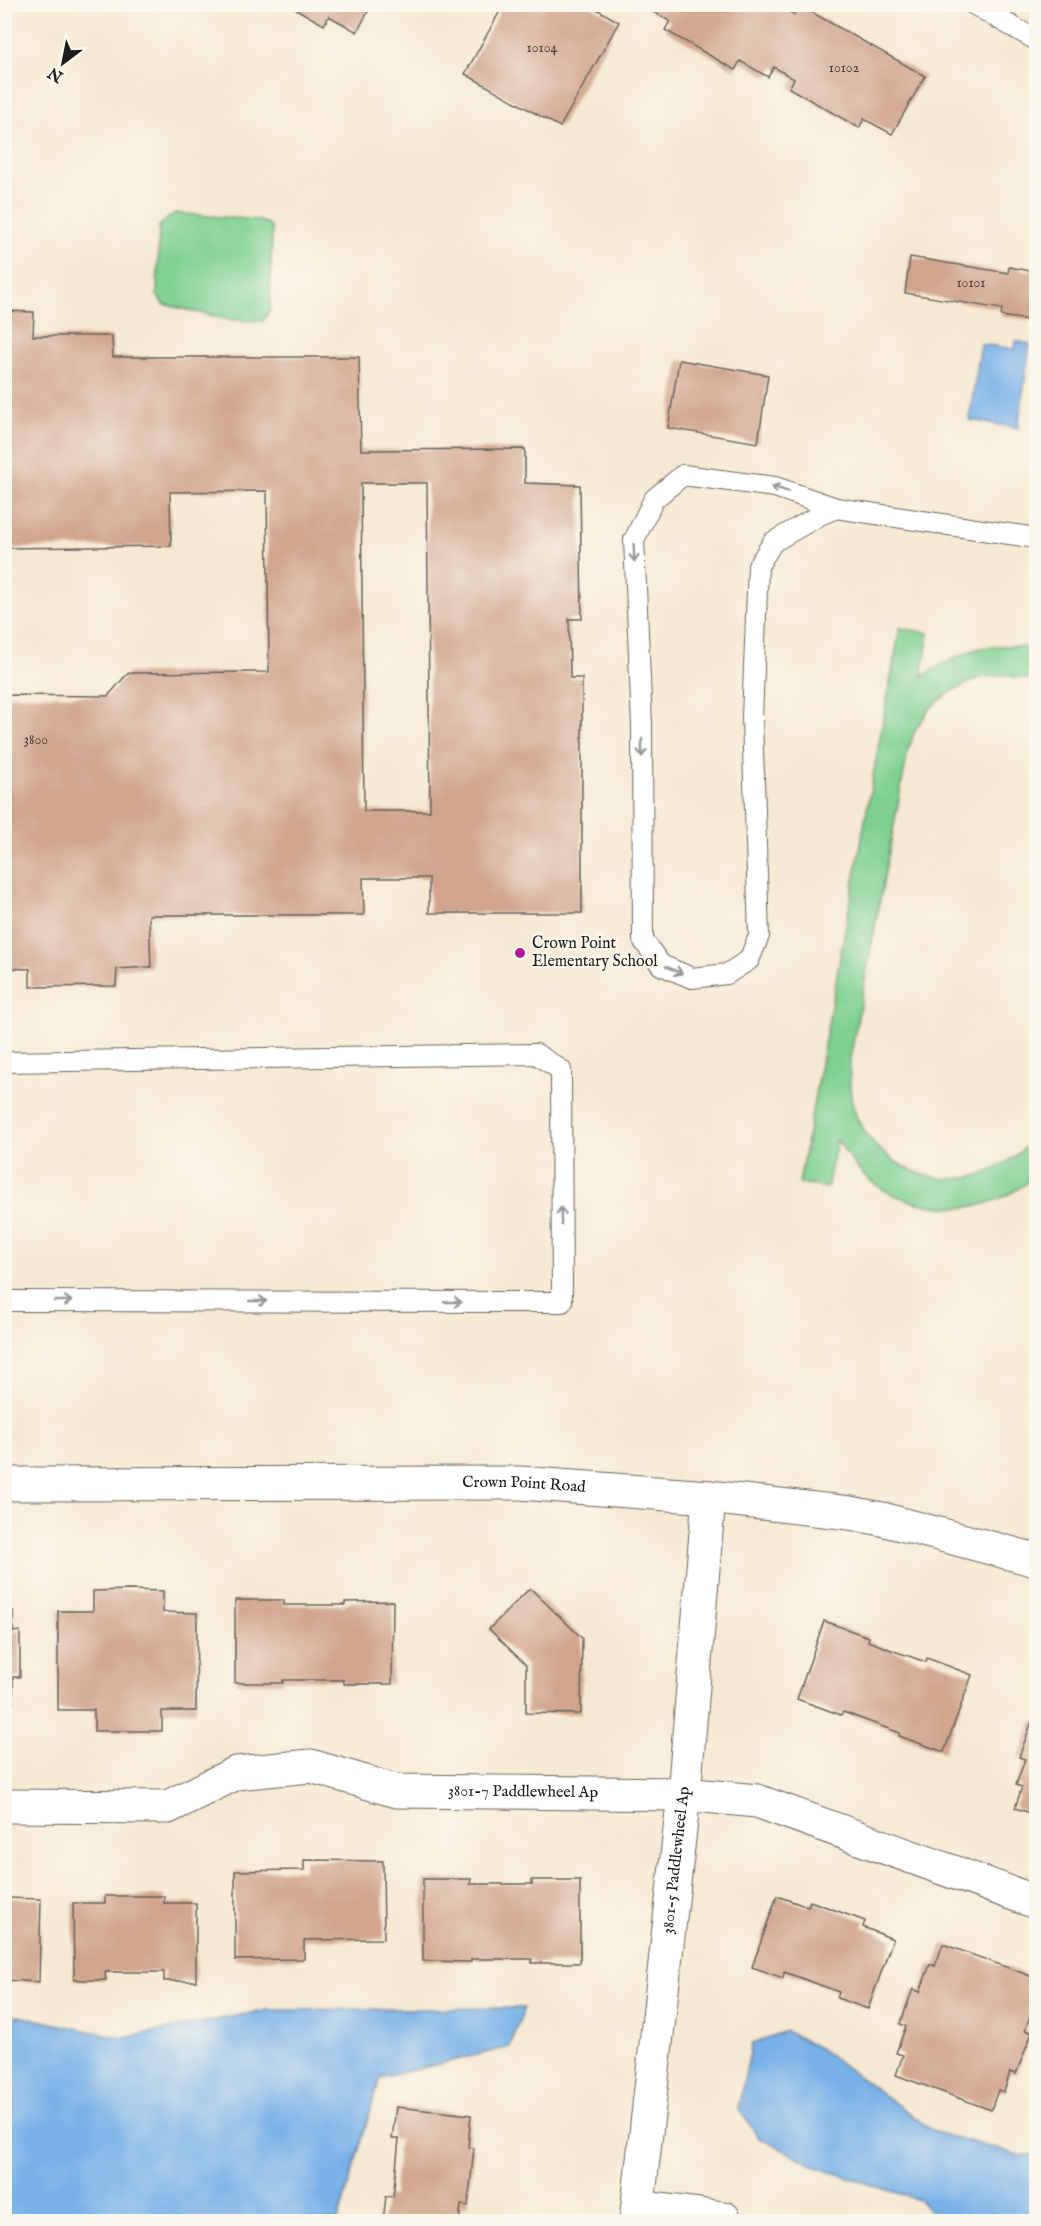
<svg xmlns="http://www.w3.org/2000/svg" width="1041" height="2226" viewBox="0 0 1041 2226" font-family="'IM FELL English',serif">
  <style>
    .green { fill: #7ed092; stroke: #4d7657; stroke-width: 1.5 }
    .water { fill: #78b1e8; stroke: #4a6682; stroke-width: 1.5 }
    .building { fill: #d0a48d; fill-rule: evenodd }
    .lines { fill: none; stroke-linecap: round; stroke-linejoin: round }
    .service-casing { stroke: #68645c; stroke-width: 22 }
    .minor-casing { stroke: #68645c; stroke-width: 35 }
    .tertiary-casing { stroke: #68645c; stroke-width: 35 }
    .service { stroke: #fff; stroke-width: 20 }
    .minor { stroke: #fff; stroke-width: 33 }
    .tertiary { stroke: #fff; stroke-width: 33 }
    .oneway { stroke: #999 }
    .poi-dot { fill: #b5179e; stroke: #fbf7ec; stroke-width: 2 }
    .labels { text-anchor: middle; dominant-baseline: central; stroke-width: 4.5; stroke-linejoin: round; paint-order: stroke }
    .number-label { font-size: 14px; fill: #493e38 }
    .poi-label { font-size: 16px; fill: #1c1c1c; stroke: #fbf7ec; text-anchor: start }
    .street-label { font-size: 16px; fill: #1c1c1c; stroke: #fbf7ec }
  </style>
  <rect width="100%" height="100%" fill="#fbf7ec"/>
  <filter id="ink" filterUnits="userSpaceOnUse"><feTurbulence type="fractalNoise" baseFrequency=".0167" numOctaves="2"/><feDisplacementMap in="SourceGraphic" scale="12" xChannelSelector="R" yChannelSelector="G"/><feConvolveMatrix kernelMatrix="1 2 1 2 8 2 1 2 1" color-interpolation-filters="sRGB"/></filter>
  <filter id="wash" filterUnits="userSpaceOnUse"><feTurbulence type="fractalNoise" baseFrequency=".008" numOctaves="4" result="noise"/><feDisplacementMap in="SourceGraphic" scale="24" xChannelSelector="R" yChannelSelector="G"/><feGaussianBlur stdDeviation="1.35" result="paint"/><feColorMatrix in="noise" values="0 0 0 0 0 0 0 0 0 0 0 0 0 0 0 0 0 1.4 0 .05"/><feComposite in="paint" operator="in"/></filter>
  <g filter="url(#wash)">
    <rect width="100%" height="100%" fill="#f6e9d3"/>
    <g class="green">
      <path d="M 175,213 L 257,220 L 269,224 L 272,229 L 270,310 L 263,321 L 230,320 L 163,304 L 157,295 L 159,226 Z"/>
      <path d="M 900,628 L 929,633 L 922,676 C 963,652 988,638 1036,650 L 1036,680 L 1003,675 L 978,678 L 952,691 L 931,707 L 916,728 L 908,750 L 850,1059 C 849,1080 849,1102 859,1122 C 885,1173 955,1197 1005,1163 C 1017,1155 1030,1145 1036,1131 L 1036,1176 C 1020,1188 1004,1199 984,1204 C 943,1214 888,1202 859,1170 C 851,1161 844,1150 837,1140 L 827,1188 L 799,1183 Z"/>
    </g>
    <g class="water">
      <path d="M 1016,341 L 1030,344 L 1018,428 L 969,420 L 981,344 L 1015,349 Z"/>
      <path d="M 524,2008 L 510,2047 L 380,2078 L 338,2221 L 5,2221 L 5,2017 L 19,2016 L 123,2038 L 267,2010 Z"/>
      <path d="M 786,2031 L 819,2048 L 935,2132 L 1022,2156 L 1036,2154 L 1036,2221 L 939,2221 L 919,2200 L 817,2167 L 759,2138 L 738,2108 L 752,2043 Z"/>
    </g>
    <g id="blocks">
      <g class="building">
        <path d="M 287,4 L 372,4 L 357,32 L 329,16 L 324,25 Z"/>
        <path d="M 504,4 L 588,4 L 619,22 L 560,127 L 465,74 Z"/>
        <path d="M 643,4 L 776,4 L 794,15 L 799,5 L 925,76 L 892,134 L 864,119 L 859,128 L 789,88 L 794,79 L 774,67 L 768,77 L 740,61 L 735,70 L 665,30 L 670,21 L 642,6 Z"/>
        <path d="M 910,257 L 1008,273 L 1009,267 L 1036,272 L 1036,321 L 1001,316 L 1002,309 L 905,293 Z"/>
        <path d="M 4,311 L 34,312 L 33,336 L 112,336 L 113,357 L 359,357 L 361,450 L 525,449 L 525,483 L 580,485 L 582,619 L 569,619 L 570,678 L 582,678 L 582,913 L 429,913 L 429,878 L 363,878 L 364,915 L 149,915 L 151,967 L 117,969 L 116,986 L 30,987 L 30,969 L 4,968 L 4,695 L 108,696 L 128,673 L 269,672 L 267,491 L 170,492 L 171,546 L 4,548 ZM 361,483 L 427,483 L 430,811 L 364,811 Z"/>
        <path d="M 679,360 L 768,375 L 758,443 L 668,428 Z"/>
        <path d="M 530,1588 L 582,1638 L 581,1714 L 526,1713 L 526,1665 L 489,1629 Z"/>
        <path d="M 129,1590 L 163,1591 L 163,1612 L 197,1613 L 196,1711 L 162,1711 L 162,1731 L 94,1731 L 94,1710 L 58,1710 L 58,1611 L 93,1611 L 93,1591 Z"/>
        <path d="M 235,1600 L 284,1600 L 284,1605 L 345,1605 L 345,1602 L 393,1601 L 392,1684 L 344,1684 L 344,1680 L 283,1680 L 283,1683 L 235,1683 Z"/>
        <path d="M 4,1611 L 13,1611 L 13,1632 L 20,1631 L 20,1677 L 13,1677 L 13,1705 L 7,1706 L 7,1730 L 4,1730 Z"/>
        <path d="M 824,1621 L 869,1637 L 868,1641 L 897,1652 L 926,1662 L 927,1658 L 972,1675 L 944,1752 L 899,1736 L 900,1733 L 843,1712 L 841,1715 L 797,1699 Z"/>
        <path d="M 1032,1721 L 1036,1722 L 1036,1815 L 1015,1808 L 1022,1787 L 1016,1785 L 1025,1759 L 1019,1757 Z"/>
        <path d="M 304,1860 L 383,1861 L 384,1939 L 304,1940 L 304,1959 L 235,1960 L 235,1871 L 304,1870 Z"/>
        <path d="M 423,1879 L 471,1879 L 470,1884 L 532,1884 L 532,1880 L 580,1880 L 580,1963 L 532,1963 L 532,1959 L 471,1959 L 471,1962 L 423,1961 Z"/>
        <path d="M 105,1896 L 164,1896 L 164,1903 L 196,1903 L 196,1981 L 164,1981 L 164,1972 L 105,1972 L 106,1980 L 74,1980 L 73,1903 L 105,1903 Z"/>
        <path d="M 777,1896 L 808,1907 L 810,1901 L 865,1921 L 863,1927 L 893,1939 L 868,2009 L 837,1998 L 839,1992 L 812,1982 L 784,1972 L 783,1978 L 752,1967 Z"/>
        <path d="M 4,1898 L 41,1899 L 39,1982 L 4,1980 Z"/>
        <path d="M 943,1944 L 1036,1978 L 1030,2000 L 1035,2002 L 1025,2030 L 1032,2033 L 1016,2074 L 1010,2072 L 1004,2092 L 998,2090 L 991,2110 L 896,2075 L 903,2055 L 896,2053 L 906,2026 L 900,2024 L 913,1989 L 920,1992 L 930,1964 L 935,1966 Z"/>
        <path d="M 396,2107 L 471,2115 L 468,2147 L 474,2148 L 468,2206 L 461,2205 L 459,2222 L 383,2222 L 386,2196 L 393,2197 L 396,2169 L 399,2139 L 392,2139 Z"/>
      </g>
    </g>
  </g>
  <g filter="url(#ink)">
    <use href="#blocks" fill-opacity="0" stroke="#68645c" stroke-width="1.5"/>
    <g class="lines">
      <g class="service-casing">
        <g id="service">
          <path d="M 973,4 L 1036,40"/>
          <path d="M 836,508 L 820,515 L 773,542 L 758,566 L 752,718 L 759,936 L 749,960 L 727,974 L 692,978 L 661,965 L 643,940 L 642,725 L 634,540 L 654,499 L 683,475 L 775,487 L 836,508 L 1036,538"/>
          <path d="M 4,1062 L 536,1054 L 561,1070 L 562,1302 L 4,1301"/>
        </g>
      </g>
      <g class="minor-casing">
        <g id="minor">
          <path id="s1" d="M 4,1806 L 168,1807 L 236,1773 L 311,1766 L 396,1791 L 684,1794 L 757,1801 L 1036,1902"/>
          <path d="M 638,2207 L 724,2218 L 723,2222"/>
          <path id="s2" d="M 636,2222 L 684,1794 L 709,1497"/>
        </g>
      </g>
      <g class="tertiary-casing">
        <g id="tertiary">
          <path id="s3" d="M 4,1484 L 520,1483 L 709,1497 L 850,1513 L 882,1519 L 1036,1560"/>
        </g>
      </g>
      <use href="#service" class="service"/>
      <use href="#minor" class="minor"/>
      <use href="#tertiary" class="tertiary"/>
    </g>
    <defs><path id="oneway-shaft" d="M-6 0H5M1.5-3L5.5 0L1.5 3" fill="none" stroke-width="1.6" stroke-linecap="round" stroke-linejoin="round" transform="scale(1.5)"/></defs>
    <g class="oneway">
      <use href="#oneway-shaft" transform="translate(780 489) rotate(-163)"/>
      <use href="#oneway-shaft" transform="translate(634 553) rotate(87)"/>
      <use href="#oneway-shaft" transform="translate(642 748) rotate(90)"/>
      <use href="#oneway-shaft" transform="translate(674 970) rotate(23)"/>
      <use href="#oneway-shaft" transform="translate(561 1216) rotate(-91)"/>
      <use href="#oneway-shaft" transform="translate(63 1301)"/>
      <use href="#oneway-shaft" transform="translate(258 1301)"/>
      <use href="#oneway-shaft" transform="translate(453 1302)"/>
    </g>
  </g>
  <circle class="poi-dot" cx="520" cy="953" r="6"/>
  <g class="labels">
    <g class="number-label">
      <text x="542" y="48">10104</text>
      <text x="844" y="68">10102</text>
      <text x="971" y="283">10101</text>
      <text x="36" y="740">3800</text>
    </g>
    <g class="poi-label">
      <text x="532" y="944">Crown Point<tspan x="532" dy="18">Elementary School</tspan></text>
    </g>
    <g class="street-label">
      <text stroke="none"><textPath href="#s3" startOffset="520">Crown Point Road</textPath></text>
      <text stroke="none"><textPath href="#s1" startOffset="531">3801-7 Paddlewheel Ap</textPath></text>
      <text stroke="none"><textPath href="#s2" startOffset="364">3801-5 Paddlewheel Ap</textPath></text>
    </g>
  </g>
  <rect width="1041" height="2226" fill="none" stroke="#fbf7ec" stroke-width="24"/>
  <g transform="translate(63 63) rotate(212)" stroke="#fbf7ec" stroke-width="4.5" paint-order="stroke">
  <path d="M0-4.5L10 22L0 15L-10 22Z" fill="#1c1c1c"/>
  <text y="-9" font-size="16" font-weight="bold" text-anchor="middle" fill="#1c1c1c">N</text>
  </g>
</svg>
